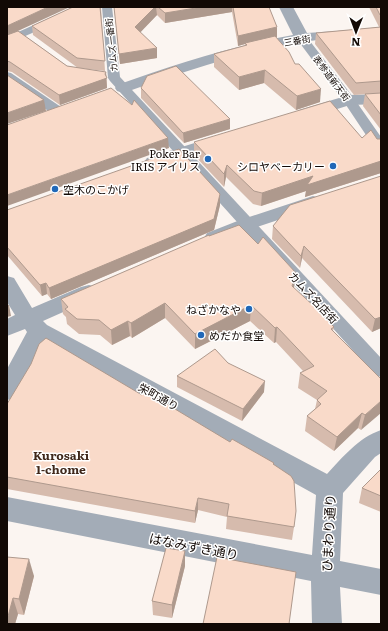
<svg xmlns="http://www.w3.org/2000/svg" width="388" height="631" viewBox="0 0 388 631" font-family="Literata,'Noto Sans JP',serif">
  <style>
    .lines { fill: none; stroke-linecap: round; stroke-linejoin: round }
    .pedestrian { fill: #a3acb7; fill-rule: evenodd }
    .minor { fill: #a3acb7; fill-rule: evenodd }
    .wall { fill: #d6bbad }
    .shaded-wall { fill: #ae998d }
    .building { fill: #f9dac9; stroke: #ae998d }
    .poi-dot { fill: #2068b8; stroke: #fff; stroke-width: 1.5 }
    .labels { text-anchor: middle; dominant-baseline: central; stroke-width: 3; stroke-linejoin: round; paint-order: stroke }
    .far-street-label { font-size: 9px; fill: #120905; stroke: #fff }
    .poi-label { font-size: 11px; fill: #120905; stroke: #fff; text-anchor: end }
    .street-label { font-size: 11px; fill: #120905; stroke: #fff }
    .neighbourhood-label { font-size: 12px; font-weight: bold; fill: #3f281b; stroke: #fff }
    .near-street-label { font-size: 13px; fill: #120905; stroke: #fff }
  </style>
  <rect width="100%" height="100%" fill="#fbf5f1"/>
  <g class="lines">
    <g class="pedestrian">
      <path d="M 74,7 L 88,7 L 87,9 L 7,44 L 7,37 Z"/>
      <path d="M 102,7 L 112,7 L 120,77 L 381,358 L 381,377 L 375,375 L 110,81 L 108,78 Z"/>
      <path d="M 302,35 L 306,36 L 353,97 L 381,137 L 381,151 L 376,150 L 344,102 L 296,38 L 298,36 Z"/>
      <path d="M 7,72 L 11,73 L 64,109 L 65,112 L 64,115 L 54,115 L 7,82 Z"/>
    </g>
    <g class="minor">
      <path d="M 279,7 L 293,7 L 307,33 L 381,28 L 381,36 C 355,37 328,38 302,42 C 242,52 185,71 129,91 L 123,93 L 117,91 L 115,88 L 117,85 C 175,64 233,46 293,35 Z"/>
      <path d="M 381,94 L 381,104 L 350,105 L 305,119 L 299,118 L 297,114 L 299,110 L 349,95 Z"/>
      <path d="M 223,134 L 229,135 L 232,139 L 229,143 L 153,167 L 147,166 L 144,162 L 147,158 Z"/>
      <path d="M 313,196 L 320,198 L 323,202 L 320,206 L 254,228 L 221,243 L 214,244 L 207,243 L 204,238 L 207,233 L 240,220 Z"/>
      <path d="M 7,276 L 14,278 L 32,308 L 81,287 L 89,285 L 97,287 L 100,292 L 97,297 L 43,321 L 47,325 L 327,474 C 343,457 358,438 381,430 L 381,453 L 375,457 L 343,493 L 340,561 L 381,569 L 381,595 L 340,587 L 342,624 L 312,624 L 311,581 L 7,521 L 7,497 L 312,555 L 316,495 L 44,344 L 15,398 L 7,400 L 7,369 L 27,332 L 25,329 L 7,336 L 7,319 L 15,315 L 7,302 Z"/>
    </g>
  </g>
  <g class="wall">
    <path d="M 7,7 L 18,31 L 67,66 L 106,72 L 107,88 L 60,105 L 12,72 L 7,71 Z"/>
    <path d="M 101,7 L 105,71 L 78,68 L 33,35 L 32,26 Z"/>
    <path d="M 114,7 L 269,7 L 277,37 L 276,37 L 320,102 L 296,110 L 264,83 L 239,90 L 214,67 L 214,54 L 245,46 L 245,44 L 238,46 L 232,12 L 165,23 L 157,15 L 140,32 L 157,58 L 120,64 Z"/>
    <path d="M 369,7 L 381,7 L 381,27 L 379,27 Z"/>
    <path d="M 381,27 L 381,93 L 354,95 L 315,44 L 316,33 Z"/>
    <path d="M 141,88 L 230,129 L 184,143 L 141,98 Z"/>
    <path d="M 381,93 L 381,135 L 380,133 L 381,130 L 363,106 L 365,94 Z"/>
    <path d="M 362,138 L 381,139 L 381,173 L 305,197 L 306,191 L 261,206 L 253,204 L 226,177 L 224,187 L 194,155 L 194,142 Z"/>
    <path d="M 381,176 L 381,328 L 372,332 L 302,258 L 300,268 L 272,239 L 273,226 Z"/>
    <path d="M 220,194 L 220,205 L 214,230 L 51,299 L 47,294 L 42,296 L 7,255 L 7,210 Z"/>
    <path d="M 209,236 L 294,288 L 334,327 L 333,331 L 381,379 L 361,430 L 358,428 L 334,451 L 305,431 L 307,416 L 315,409 L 317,400 L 298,388 L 300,373 L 303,371 L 276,342 L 274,343 L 250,321 L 195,349 L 165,318 L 132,338 L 130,336 L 112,345 L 100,335 L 79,334 L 67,324 L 66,317 L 63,314 L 61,299 Z"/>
    <path d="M 228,363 L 264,392 L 242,421 L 177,387 L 177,376 Z"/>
    <path d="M 142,395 L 230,442 L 274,463 L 273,464 L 294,527 L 292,540 L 226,529 L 227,517 L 198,510 L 195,523 L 7,489 L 7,404 Z"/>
    <path d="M 381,469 L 381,512 L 359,503 L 362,488 Z"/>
    <path d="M 185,551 L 185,566 L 172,618 L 153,615 L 152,601 Z"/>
    <path d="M 7,557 L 34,576 L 24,615 L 18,614 L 15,624 L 7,624 Z"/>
  </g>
  <g class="shaded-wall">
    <path d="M 48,7 L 70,7 L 7,36 L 7,26 Z"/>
    <path d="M 155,7 L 156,7 L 157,15 L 136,37 L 135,27 Z"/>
    <path d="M 202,7 L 232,7 L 232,12 L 165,23 L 165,13 Z"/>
    <path d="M 277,27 L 277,37 L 246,44 L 245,43 L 245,44 L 238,46 L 238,36 Z"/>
    <path d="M 157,48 L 157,58 L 120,64 L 119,54 Z"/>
    <path d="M 265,70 L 264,83 L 239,90 L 239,77 Z"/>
    <path d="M 106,72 L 107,88 L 60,105 L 59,95 L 105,74 Z"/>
    <path d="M 321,89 L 320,102 L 296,110 L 297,96 Z"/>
    <path d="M 44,100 L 46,111 L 7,124 L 7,113 Z"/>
    <path d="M 230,119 L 230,129 L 184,143 L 183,133 Z"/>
    <path d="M 168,138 L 169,148 L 7,206 L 7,195 Z"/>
    <path d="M 381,161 L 381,173 L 305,197 L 306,191 L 261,206 L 262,193 L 313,176 Z"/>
    <path d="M 227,165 L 226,177 L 224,187 L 224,174 Z"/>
    <path d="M 220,194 L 220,205 L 214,230 L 51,299 L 49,288 Z"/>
    <path d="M 304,246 L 302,258 L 300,268 L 301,256 Z"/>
    <path d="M 296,273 L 294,288 L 291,301 L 292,286 Z"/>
    <path d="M 46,283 L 47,294 L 42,296 L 40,285 Z"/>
    <path d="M 165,303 L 165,318 L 132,338 L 131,323 Z"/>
    <path d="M 7,305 L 9,305 L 11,316 L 7,317 Z"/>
    <path d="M 251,305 L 250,321 L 195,349 L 195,334 Z"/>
    <path d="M 381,317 L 381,328 L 372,332 L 375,319 Z"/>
    <path d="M 128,321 L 130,336 L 112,345 L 111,330 Z"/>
    <path d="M 277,327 L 276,342 L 274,343 L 275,328 Z"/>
    <path d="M 265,381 L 264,392 L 242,421 L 243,409 Z"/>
    <path d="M 381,401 L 381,413 L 361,430 L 365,415 Z"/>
    <path d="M 362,413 L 358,428 L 334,451 L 337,437 Z"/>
    <path d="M 198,498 L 198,510 L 195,523 L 195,511 Z"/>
    <path d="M 185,551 L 185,566 L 172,618 L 172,605 Z"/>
    <path d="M 29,559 L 34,576 L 24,615 L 19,599 Z"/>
    <path d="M 13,598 L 18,614 L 15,624 L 7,624 L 7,620 Z"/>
  </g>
  <g class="building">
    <path d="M 7,7 L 48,7 L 7,26 Z"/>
    <path d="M 73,7 L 100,7 L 105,61 L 77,58 L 32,26 Z"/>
    <path d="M 114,7 L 155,7 L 135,27 L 157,48 L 119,54 Z"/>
    <path d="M 158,7 L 202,7 L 165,13 Z"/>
    <path d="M 233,7 L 269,7 L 277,27 L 238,36 Z"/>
    <path d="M 376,7 L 381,7 L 381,15 L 380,15 Z"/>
    <path d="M 381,27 L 381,81 L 356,83 L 316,33 Z"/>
    <path d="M 18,31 L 67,66 L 106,72 L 105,74 L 107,78 L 59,95 L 10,62 L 7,61 L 7,35 Z"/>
    <path d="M 275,36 L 289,52 L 295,64 L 299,64 L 321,89 L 297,96 L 265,70 L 239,77 L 214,54 L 247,45 L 245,43 Z"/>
    <path d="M 176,66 L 230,119 L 183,133 L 141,88 L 147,76 Z"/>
    <path d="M 7,75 L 44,100 L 7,113 Z"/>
    <path d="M 111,88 L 132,105 L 134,100 L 168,138 L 7,195 L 7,125 Z"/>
    <path d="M 381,93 L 381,115 L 365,94 Z"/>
    <path d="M 330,101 L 362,138 L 371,130 L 377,139 L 381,139 L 381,161 L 307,185 L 313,176 L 262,193 L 254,191 L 227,165 L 224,174 L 194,142 Z"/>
    <path d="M 179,149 L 220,194 L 214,219 L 49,288 L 46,283 L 40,285 L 7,247 L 7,210 Z"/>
    <path d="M 381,176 L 381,317 L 375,319 L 304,246 L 301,256 L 273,226 L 290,205 Z"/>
    <path d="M 239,225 L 258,244 L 263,237 L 296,273 L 292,286 L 316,308 L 334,327 L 331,329 L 381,379 L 381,401 L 365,415 L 362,413 L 337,437 L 307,416 L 321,404 L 317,400 L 327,391 L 300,373 L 314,366 L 277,327 L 275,328 L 251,305 L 195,334 L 165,303 L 131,323 L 128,321 L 111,330 L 99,320 L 77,319 L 65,309 L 68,307 L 61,299 L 209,235 L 209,236 Z"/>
    <path d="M 46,338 L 142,395 L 143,393 L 148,395 L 150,394 L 230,442 L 232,439 L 274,463 L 273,464 L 291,476 L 294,481 L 296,511 L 294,527 L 227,516 L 229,504 L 198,498 L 195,511 L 7,477 L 7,404 L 31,364 L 39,344 Z"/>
    <path d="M 215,349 L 228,363 L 265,381 L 243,409 L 177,376 Z"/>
    <path d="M 381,469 L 381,496 L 362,488 Z"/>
    <path d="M 166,548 L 185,551 L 172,605 L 152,601 Z"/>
    <path d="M 7,557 L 29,559 L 19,599 L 13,598 L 7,620 Z"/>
    <path d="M 217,557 L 296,572 L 289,624 L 203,624 Z"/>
  </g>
  <g class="poi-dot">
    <circle cx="208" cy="159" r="4"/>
    <circle cx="333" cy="166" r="4"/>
    <circle cx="55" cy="189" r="4"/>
    <circle cx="249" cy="309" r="4"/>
    <circle cx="201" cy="335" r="4"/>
  </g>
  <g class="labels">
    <g class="far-street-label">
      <text transform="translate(297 40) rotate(-10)">三番街</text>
      <text transform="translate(111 45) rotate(-96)">カムズ一番街</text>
      <text transform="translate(332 78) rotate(53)">表参道新天街</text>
    </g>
    <g class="poi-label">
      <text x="200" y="153">Poker Bar<tspan x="200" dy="13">IRIS アイリス</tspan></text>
      <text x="325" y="166">シロヤベーカリー</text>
      <text x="63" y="189" text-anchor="start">空木のこかげ</text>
      <text x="241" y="309">ねざかなや</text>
      <text x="209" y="335" text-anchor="start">めだか食堂</text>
    </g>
    <g class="street-label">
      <text transform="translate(314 297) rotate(47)">カムズ名店街</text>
      <text transform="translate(159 396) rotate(29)">栄町通り</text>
    </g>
    <g class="neighbourhood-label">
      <text x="61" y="455">Kurosaki<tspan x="61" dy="14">1-chome</tspan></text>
    </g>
    <g class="near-street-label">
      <text transform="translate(328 533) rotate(-87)">ひまわり通り</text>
      <text transform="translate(194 546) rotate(11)">はなみずき通り</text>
    </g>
  </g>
  <rect width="388" height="631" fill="none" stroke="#120905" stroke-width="16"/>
  <g transform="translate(356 32) rotate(181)" stroke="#ffffff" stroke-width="3" paint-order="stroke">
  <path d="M0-3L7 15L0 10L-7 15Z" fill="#120905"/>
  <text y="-6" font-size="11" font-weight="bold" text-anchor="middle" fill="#120905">N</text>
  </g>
</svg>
